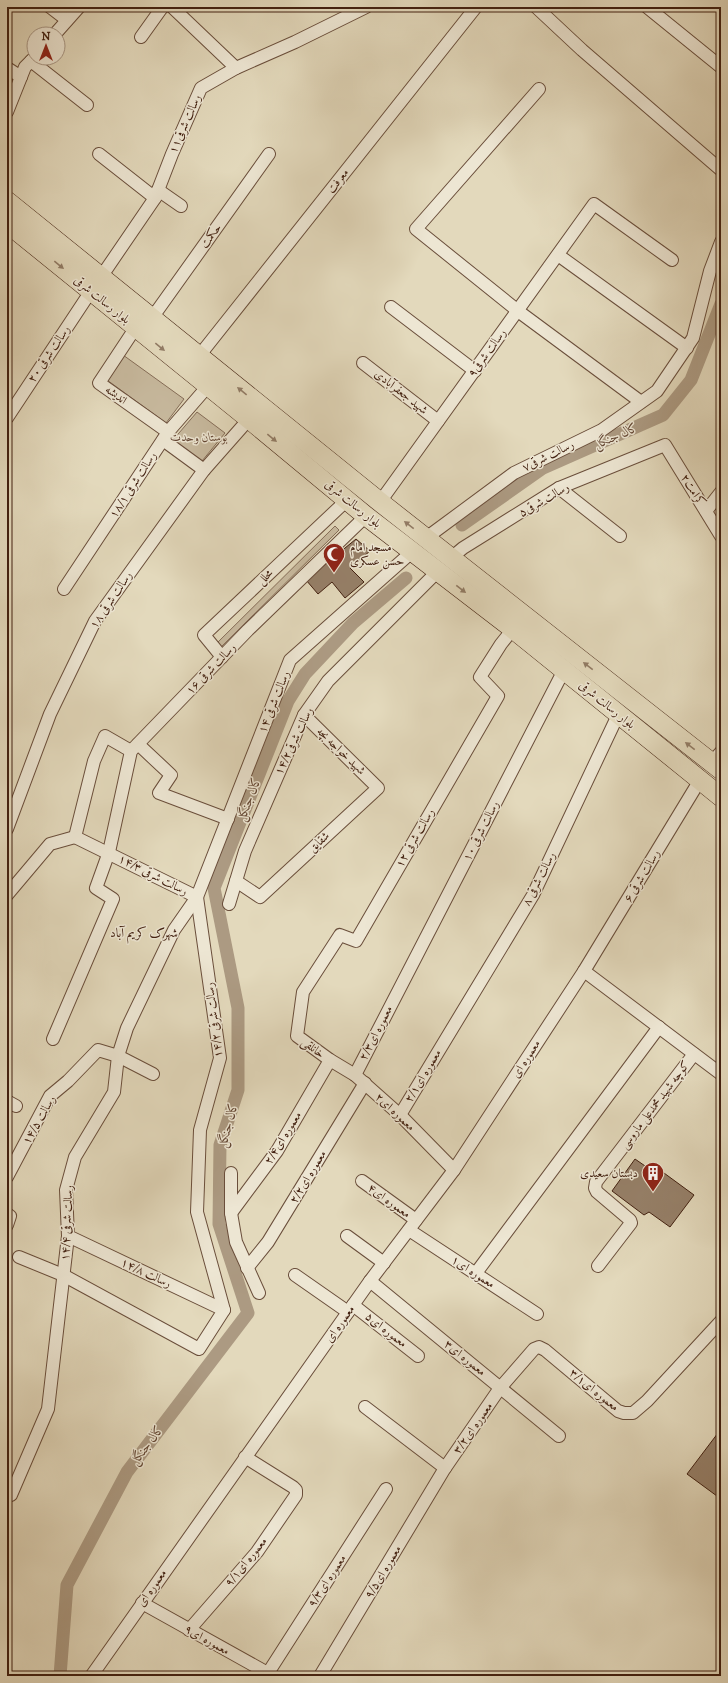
<svg xmlns="http://www.w3.org/2000/svg" width="728" height="1683" viewBox="0 0 728 1683" font-family="'IM FELL DW Pica',Amiri,serif">
  <style>
    .green { fill: #c8ba9f; stroke: #856d58 }
    .lines { fill: none; stroke-linecap: round; stroke-linejoin: round }
    .canal { stroke: #ac9a82; stroke-width: 13 }
    .building { fill: #968069; stroke: #422010 }
    .minor-casing { stroke: #6a4e3b; stroke-width: 14 }
    .primary-casing { stroke: #422010; stroke-width: 20 }
    .minor { stroke: #ede6d3; stroke-width: 12 }
    .primary { stroke: #e3d9bc; stroke-width: 19 }
    .rail { stroke: #422010; stroke-width: 3; stroke-dasharray: 7 7; stroke-linecap: butt }
    .oneway { fill: #927c66 }
    .labels { text-anchor: middle; dominant-baseline: central; stroke-width: 3; stroke-linejoin: round; paint-order: stroke }
    .street-label { font-size: 12px; fill: #422010; stroke: #ede6d3 }
    .park-label { font-size: 12px; font-style: italic; fill: #644634; stroke: #ede6d3 }
    .poi-label { font-size: 12px; fill: #422010; stroke: #ede6d3; text-anchor: start }
    .water-label { font-size: 13px; font-style: italic; fill: #624532; stroke: #ede6d3 }
    .neighbourhood-label { font-size: 13px; fill: #422010; stroke: #ede6d3 }
  </style>
  <rect width="100%" height="100%" fill="#e3d9bc"/>
  <filter id="stains"><feTurbulence type="fractalNoise" baseFrequency=".005" numOctaves="4"/><feColorMatrix values="0 0 0 0 .2 0 0 0 0 .09 0 0 0 0 .02 0 0 0 .5 -.17"/></filter>
  <radialGradient id="worn" r=".72"><stop offset=".6" stop-color="#630" stop-opacity="0"/><stop offset="1" stop-color="#630" stop-opacity=".3"/></radialGradient>
  <g class="green">
    <path d="M 123,355 L 184,399 L 166,423 L 107,380 Z"/>
    <path d="M 197,412 L 225,433 L 202,461 L 173,440 Z"/>
    <path d="M 335,526 L 339,530 L 218,650 L 214,646 Z"/>
  </g>
  <g class="lines">
    <g class="canal">
      <path d="M 462,525 L 543,468 L 663,415 L 691,380 L 721,304"/>
      <path d="M 60,1676 L 67,1585 L 127,1472 L 248,1313 L 219,1224 L 220,1145 L 238,1090 L 238,1008 L 214,888 L 288,701 L 305,674 L 353,623 L 406,578"/>
    </g>
  </g>
  <g class="building">
    <path d="M 356,539 L 370,551 L 350,568 L 364,582 L 345,598 L 332,582 L 318,594 L 306,580 Z"/>
    <path d="M 635,1159 L 661,1177 L 664,1173 L 694,1195 L 670,1227 L 649,1212 L 644,1215 L 612,1191 Z"/>
    <path d="M 721,1429 L 721,1499 L 687,1474 Z"/>
  </g>
  <g class="lines">
    <g class="minor-casing">
      <g id="minor">
        <path d="M 50,7 L 67,20"/>
        <path d="M 172,7 L 236,68"/>
        <path d="M 536,7 L 582,50 L 721,170"/>
        <path d="M 647,7 L 721,67"/>
        <path d="M 55,34 L 79,7"/>
        <path d="M 141,37 L 161,9 L 163,7"/>
        <path d="M 31,61 L 87,105"/>
        <path d="M 7,68 L 21,77"/>
        <path d="M 539,89 L 416,229 L 518,311 L 641,402"/>
        <path d="M 7,112 L 25,67 L 34,58"/>
        <path d="M 99,154 L 155,198"/>
        <path d="M 158,190 L 181,206"/>
        <path d="M 558,255 L 687,348"/>
        <path d="M 101,277 L 155,198 L 172,154 L 201,88 L 236,68 L 295,42 L 366,7"/>
        <path d="M 391,307 L 475,371"/>
        <path d="M 152,318 L 269,154"/>
        <path d="M 136,327 L 99,383 L 168,432"/>
        <path d="M 199,356 L 476,7"/>
        <path d="M 363,363 L 438,421"/>
        <path d="M 7,418 L 91,291"/>
        <path d="M 163,440 L 204,470"/>
        <path d="M 559,488 L 620,536"/>
        <path d="M 380,502 L 594,204 L 672,260"/>
        <path d="M 706,511 L 721,492"/>
        <path d="M 426,538 L 514,473 L 602,430 L 657,391 L 693,338 L 710,271 L 721,242"/>
        <path d="M 451,558 L 463,548 L 559,488 L 665,445 L 721,536"/>
        <path d="M 64,589 L 168,432 L 208,386"/>
        <path d="M 222,657 L 204,635 L 347,500"/>
        <path d="M 138,744 L 171,775 L 159,793 L 228,819"/>
        <path d="M 131,751 L 105,736 L 94,761 L 75,837 L 197,897"/>
        <path d="M 711,763 L 721,752"/>
        <path d="M 7,829 L 50,714 L 95,621 L 204,470 L 249,419"/>
        <path d="M 236,881 L 260,897 L 378,788 L 304,715"/>
        <path d="M 7,895 L 50,844 L 75,837"/>
        <path d="M 229,904 L 245,851 L 304,715 L 328,681 L 438,571"/>
        <path d="M 584,971 L 721,1074"/>
        <path d="M 53,1039 L 113,899 L 96,888 L 109,852 L 131,751 L 248,630 L 366,516"/>
        <path d="M 355,1075 L 564,670"/>
        <path d="M 7,1101 L 16,1106"/>
        <path d="M 400,1115 L 533,895 L 618,715"/>
        <path d="M 454,1170 L 400,1115 L 355,1075 L 330,1060 L 297,1036 L 303,992 L 340,935 L 356,941 L 498,696 L 480,677 L 501,644 L 513,629"/>
        <path d="M 231,1173 L 231,1213 L 236,1242 L 259,1293"/>
        <path d="M 7,1177 L 50,1096 L 68,1081 L 98,1050 L 118,1056 L 153,1074"/>
        <path d="M 362,1181 L 416,1220"/>
        <path d="M 231,1213 L 277,1151 L 330,1060"/>
        <path d="M 7,1214 L 10,1216 L 7,1225"/>
        <path d="M 409,1230 L 537,1314"/>
        <path d="M 68,1236 L 224,1310"/>
        <path d="M 347,1236 L 384,1263"/>
        <path d="M 19,1257 L 63,1275 L 199,1349 L 224,1310 L 197,1212 L 200,1130 L 220,1058 L 197,897"/>
        <path d="M 598,1266 L 631,1223 L 630,1220 L 597,1192 L 595,1188 L 596,1182 L 694,1054"/>
        <path d="M 247,1268 L 268,1242 L 365,1083"/>
        <path d="M 476,1273 L 659,1027"/>
        <path d="M 295,1275 L 348,1312"/>
        <path d="M 370,1281 L 559,1436"/>
        <path d="M 353,1305 L 418,1356"/>
        <path d="M 365,1407 L 445,1468"/>
        <path d="M 7,1492 L 11,1495 L 48,1409 L 68,1236 L 66,1190 L 75,1157 L 114,1092 L 118,1056 L 127,1028 L 174,930 L 197,897 L 290,660 L 413,551"/>
        <path d="M 142,1603 L 273,1676"/>
        <path d="M 189,1630 L 257,1552 L 296,1495 L 296,1490 L 293,1487 L 245,1457"/>
        <path d="M 268,1673 L 386,1489"/>
        <path d="M 94,1676 L 92,1675 L 370,1281 L 454,1170 L 584,971 L 700,780"/>
        <path d="M 320,1676 L 445,1468 L 500,1388 L 534,1349 L 539,1347 L 545,1350 L 618,1411 L 624,1413 L 633,1413 L 647,1401 L 721,1321"/>
      </g>
    </g>
    <g class="primary-casing">
      <g id="primary">
        <path d="M 7,201 L 380,502 L 721,770"/>
        <path d="M 7,223 L 249,419 L 366,516 L 513,629 L 721,797"/>
      </g>
    </g>
    <use href="#minor" class="minor"/>
    <use href="#primary" class="primary"/>
    <path class="rail" d="M 7,1670 L 17,1676"/>
  </g>
  <defs><path id="oneway-solid" d="M-6-.8H1V-3.2L6.5 0L1 3.2V.8H-6Z"/></defs>
  <g class="oneway">
    <use href="#oneway-solid" transform="translate(59 265) rotate(39)"/>
    <use href="#oneway-solid" transform="translate(160 347) rotate(39)"/>
    <use href="#oneway-solid" transform="translate(242 391) rotate(-141)"/>
    <use href="#oneway-solid" transform="translate(272 438) rotate(39)"/>
    <use href="#oneway-solid" transform="translate(409 525) rotate(-142)"/>
    <use href="#oneway-solid" transform="translate(461 589) rotate(38)"/>
    <use href="#oneway-solid" transform="translate(588 666) rotate(-142)"/>
    <use href="#oneway-solid" transform="translate(690 746) rotate(-142)"/>
  </g>
  <defs>
    <g id="mosque-pin" transform="scale(1.15)"><path d="M0 17L-7.5 6A9.5 9.5 0 1 1 7.5 6Z" fill="#8f2418" stroke="#ede6d3"/><path d="M3.5-4.9A6 6 0 1 0 3.5 4.9A5 5 0 1 1 3.5-4.9Z" fill="#fff"/></g>
    <g id="building-pin" transform="scale(1.15)"><path d="M0 17L-7.5 6A9.5 9.5 0 1 1 7.5 6Z" fill="#8f2418" stroke="#ede6d3"/><path d="M-4-6H4V6H1V3H-1V6H-4ZM-2.5-4.3h1.7v1.8h-1.7ZM.8-4.3h1.7v1.8H.8ZM-2.5-1h1.7V.8h-1.7ZM.8-1h1.7V.8H.8Z" fill="#fff"/></g>
  </defs>
  <g fill-rule="evenodd">
    <use href="#mosque-pin" x="334" y="554"/>
    <use href="#building-pin" x="653" y="1173"/>
  </g>
  <g class="labels">
    <g class="street-label">
      <text transform="translate(185 124) rotate(-66)">رسالت شرقی۱۱</text>
      <text transform="translate(338 181) rotate(-52)">معرفت</text>
      <text transform="translate(211 236) rotate(-54)">حکمت</text>
      <text transform="translate(102 300) rotate(39)">بلوار رسالت شرقی</text>
      <text transform="translate(487 353) rotate(-54)">رسالت شرقی۹</text>
      <text transform="translate(49 354) rotate(-56)">رسالت شرقی ۲۰</text>
      <text transform="translate(401 392) rotate(38)">شهید جعفرآبادی</text>
      <text transform="translate(116 395) rotate(36)">اندیشه</text>
      <text transform="translate(548 456) rotate(-26)">رسالت شرقی۷</text>
      <text transform="translate(133 485) rotate(-57)">رسالت شرقی ۱۸/۱</text>
      <text transform="translate(693 490) rotate(58)">کرامت۲</text>
      <text transform="translate(544 500) rotate(-30)">رسالت شرقی۵</text>
      <text transform="translate(353 504) rotate(39)">بلوار رسالت شرقی</text>
      <text transform="translate(265 577) rotate(-43)">محلل</text>
      <text transform="translate(111 600) rotate(-56)">رسالت شرقی ۱۸</text>
      <text transform="translate(211 669) rotate(-46)">رسالت شرقی ۱۶</text>
      <text transform="translate(274 702) rotate(-68)">رسالت شرقی ۱۴</text>
      <text transform="translate(607 705) rotate(39)">بلوار رسالت شرقی</text>
      <text transform="translate(294 741) rotate(-64)">رسالت شرقی۱۴/۲</text>
      <text transform="translate(341 751) rotate(44)">شهید خواجه بچه</text>
      <text transform="translate(481 831) rotate(-63)">رسالت شرقی ۱۰</text>
      <text transform="translate(415 838) rotate(-60)">رسالت شرقی ۱۲</text>
      <text transform="translate(319 842) rotate(-43)">شقایق</text>
      <text transform="translate(153 875) rotate(27)">رسالت شرقی ۱۴/۳</text>
      <text transform="translate(642 876) rotate(-59)">رسالت شرقی ۶</text>
      <text transform="translate(539 879) rotate(-63)">رسالت شرقی ۸</text>
      <text transform="translate(214 1020) rotate(-97)">رسالت شرقی ۱۴/۲</text>
      <text transform="translate(376 1033) rotate(-63)">معموره ای۲/۳</text>
      <text transform="translate(313 1048) rotate(37)">خانلقی</text>
      <text transform="translate(526 1059) rotate(-57)">معموره ای</text>
      <text transform="translate(423 1076) rotate(-59)">معموره ای۲/۱</text>
      <text transform="translate(655 1105) rotate(-53)">کوچه شهید محمدعلی ماروسی</text>
      <text transform="translate(395 1112) rotate(43)">معموره ای۲</text>
      <text transform="translate(39 1120) rotate(-60)">رسالت ۱۴/۵</text>
      <text transform="translate(283 1138) rotate(-58)">معموره ای۲/۴</text>
      <text transform="translate(308 1177) rotate(-59)">معموره ای۲/۲</text>
      <text transform="translate(389 1201) rotate(36)">معموره ای۴</text>
      <text transform="translate(67 1223) rotate(-87)">رسالت شرقی ۱۴/۴</text>
      <text transform="translate(473 1272) rotate(33)">معموره ای۱</text>
      <text transform="translate(146 1273) rotate(25)">رسالت ۱۴/۸</text>
      <text transform="translate(340 1324) rotate(-55)">معموره ای</text>
      <text transform="translate(386 1330) rotate(38)">معموره ای۵</text>
      <text transform="translate(465 1358) rotate(39)">معموره ای۳</text>
      <text transform="translate(594 1390) rotate(39)">معموره ای۳/۱</text>
      <text transform="translate(473 1428) rotate(-55)">معموره ای۳/۲</text>
      <text transform="translate(246 1562) rotate(-51)">معموره ای۹/۱</text>
      <text transform="translate(383 1572) rotate(-59)">معموره ای۹/۵</text>
      <text transform="translate(327 1581) rotate(-57)">معموره ای۹/۳</text>
      <text transform="translate(152 1588) rotate(-55)">معموره ای</text>
      <text transform="translate(207 1640) rotate(29)">معموره ای۹</text>
    </g>
    <g class="park-label">
      <text x="199" y="437">بوستان وحدت</text>
    </g>
    <g class="poi-label">
      <text x="350" y="547">مسجد امام<tspan x="350" dy="14">حسن عسکری</tspan></text>
      <text x="638" y="1173" text-anchor="end">دبستان سعیدی</text>
    </g>
    <g class="water-label">
      <text transform="translate(616 436) rotate(-24)">کال جنگل</text>
      <text transform="translate(249 799) rotate(-69)">کال جنگل</text>
      <text transform="translate(228 1125) rotate(-75)">کال جنگل</text>
      <text transform="translate(147 1445) rotate(-53)">کال جنگل</text>
    </g>
    <g class="neighbourhood-label">
      <text x="144" y="933">شهرک کریم آباد</text>
    </g>
  </g>
  <rect width="728" height="1683" fill="none" stroke="#e3d9bc" stroke-width="24"/>
  <rect x="8" y="8" width="712" height="1667" fill="none" stroke="#422010" stroke-width="2"/>
  <rect x="12" y="12" width="704" height="1659" fill="none" stroke="#422010"/>
  <g transform="translate(46 46)"><circle r="19" fill="#ede6d3" stroke="#a99785"/>
  <path d="M0-3L7 15L0 10L-7 15Z" fill="#8f2418"/>
  <text y="-6" font-size="11" font-weight="bold" text-anchor="middle" fill="#422010">N</text>
  </g>
  <rect width="100%" height="100%" filter="url(#stains)"/>
  <rect width="100%" height="100%" fill="url(#worn)"/>
</svg>
